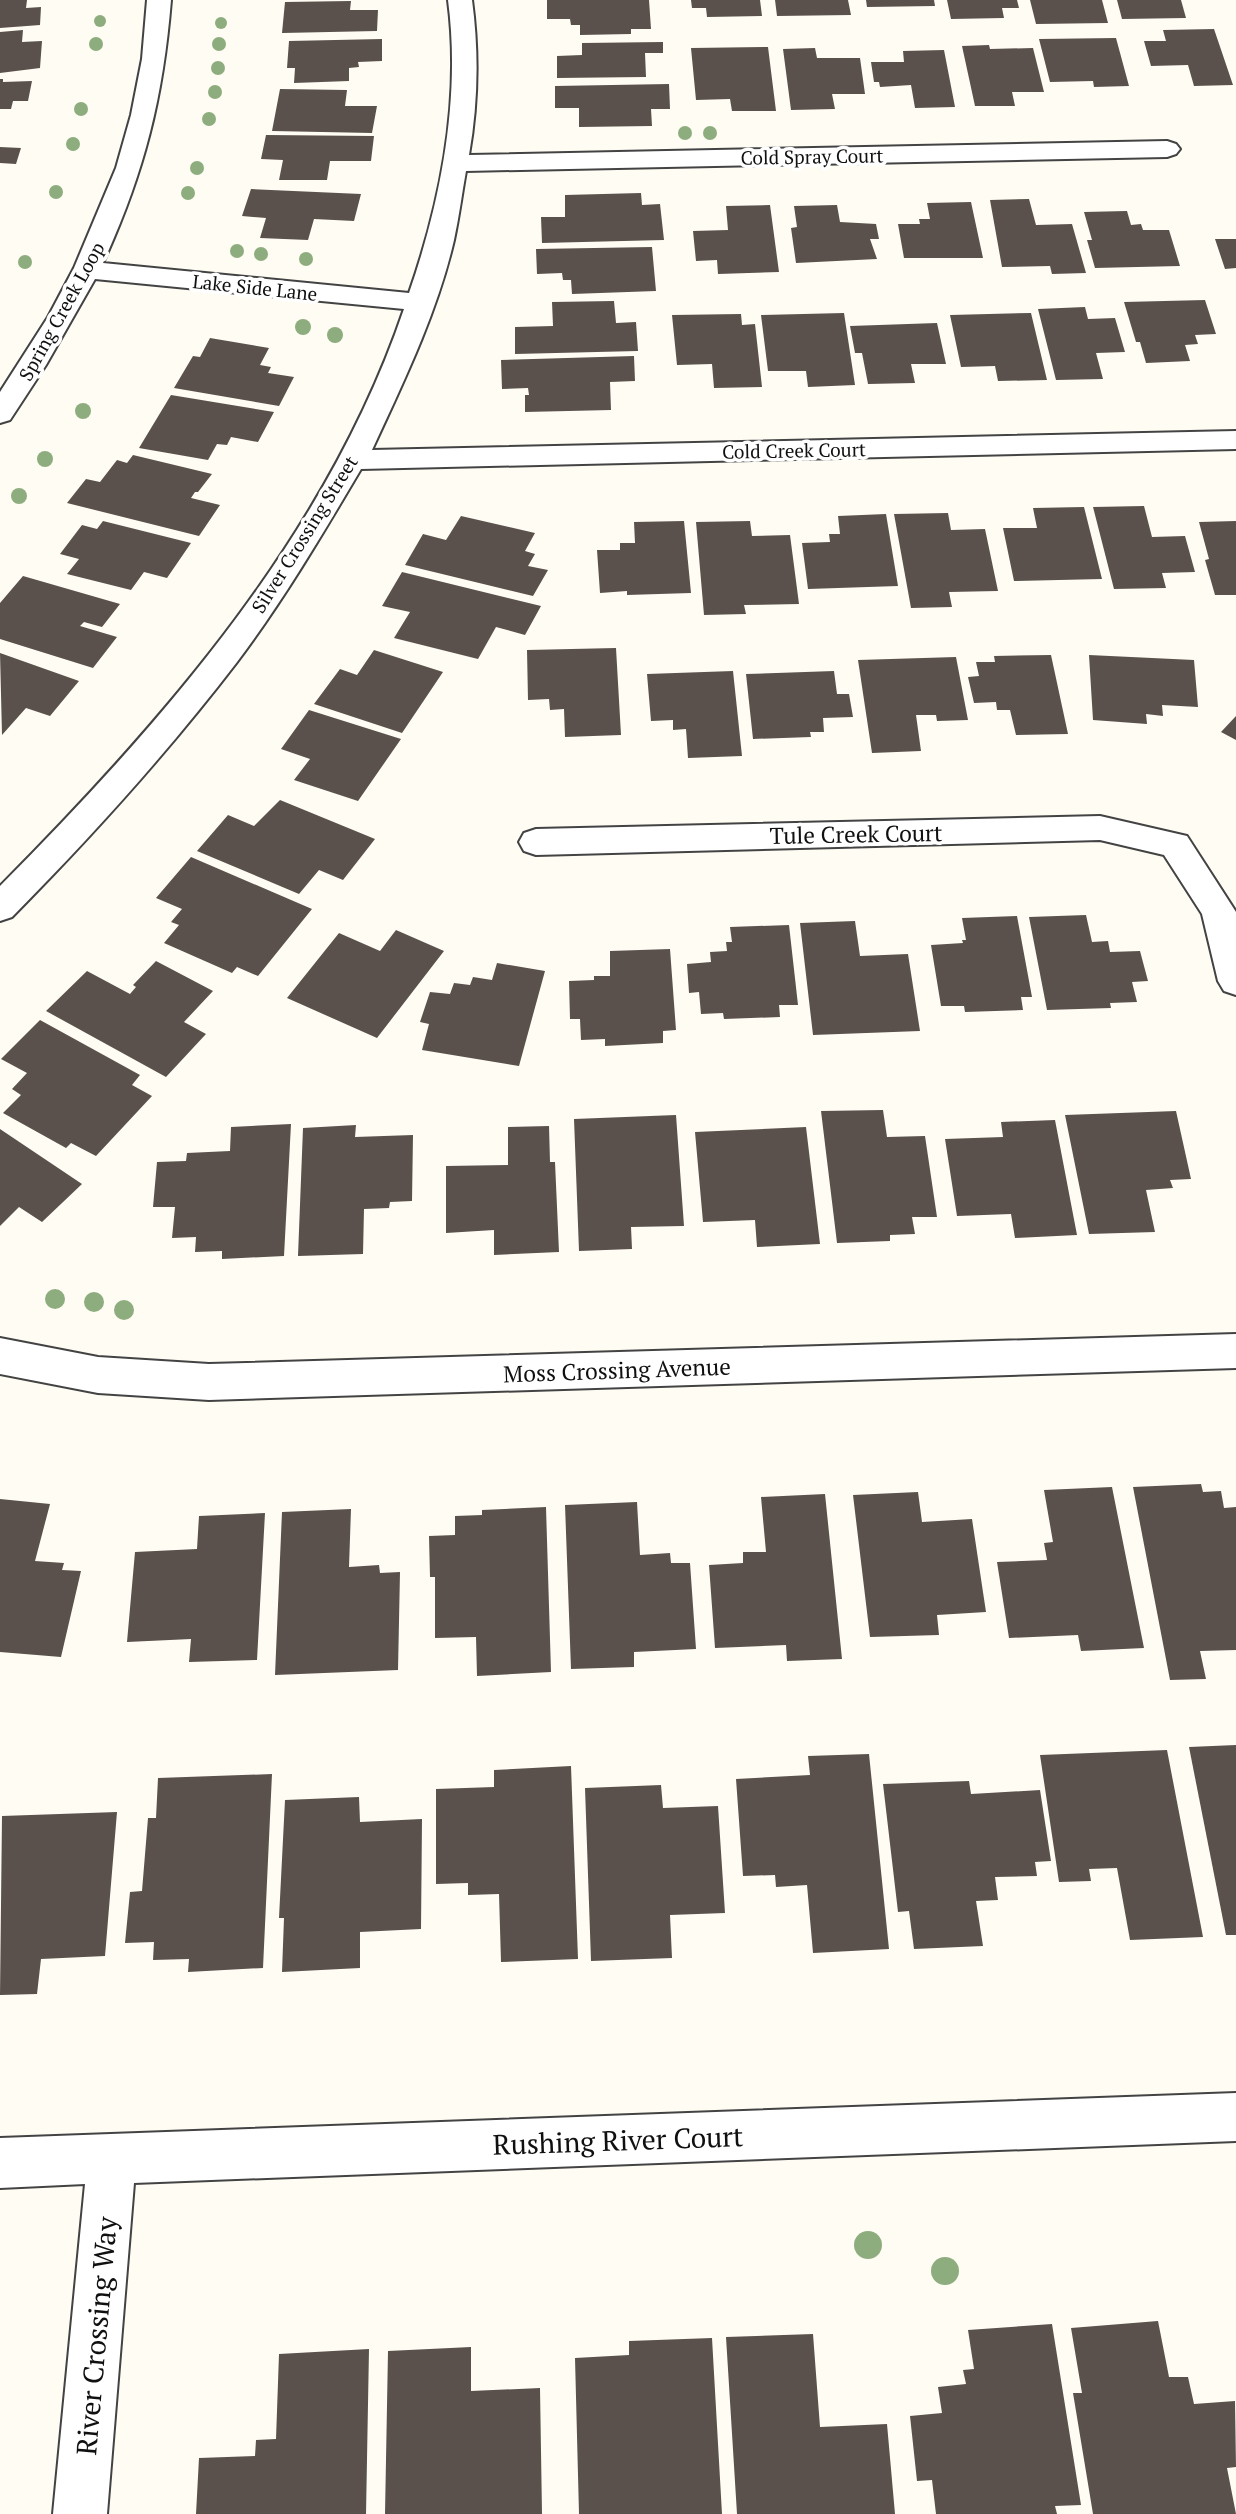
<svg xmlns="http://www.w3.org/2000/svg" width="1236" height="2514" viewBox="0 0 1236 2514" font-family="'PT Serif',serif">
  <style>
    .building { fill: #5a514c }
    .lines { fill: none; stroke-linecap: round; stroke-linejoin: round }
    .minor-casing { stroke: #434343; stroke-width: 4 }
    .minor { fill: #fff; fill-rule: evenodd }
    .tree { fill: #8ead7e }
    .labels { text-anchor: middle; dominant-baseline: central; stroke-width: 7; stroke-linejoin: round; paint-order: stroke }
    .far-street-label { font-size: 19px; fill: #101010; stroke: #fff }
    .street-label { font-size: 23px; fill: #101010; stroke: #fff }
    .near-street-label { font-size: 28px; fill: #101010; stroke: #fff }
  </style>
  <rect width="100%" height="100%" fill="#fffcf4"/>
  <g class="building">
    <path d="M 0,0 L 27,0 L 26,8 L 41,7 L 40,25 L 0,28 Z"/>
    <path d="M 547,0 L 649,0 L 651,29 L 631,29 L 631,34 L 580,35 L 580,25 L 571,25 L 570,19 L 547,19 Z"/>
    <path d="M 691,0 L 760,0 L 762,16 L 707,17 L 706,8 L 692,8 Z"/>
    <path d="M 775,0 L 848,0 L 851,15 L 777,16 Z"/>
    <path d="M 866,0 L 934,0 L 935,6 L 867,7 Z"/>
    <path d="M 947,0 L 1017,0 L 1019,8 L 1002,8 L 1004,18 L 951,19 Z"/>
    <path d="M 1030,0 L 1102,0 L 1108,23 L 1036,24 Z"/>
    <path d="M 1117,0 L 1181,0 L 1186,18 L 1122,19 Z"/>
    <path d="M 351,1 L 350,10 L 378,10 L 377,31 L 282,33 L 285,2 Z"/>
    <path d="M 1214,29 L 1233,85 L 1194,86 L 1188,65 L 1151,66 L 1144,41 L 1166,41 L 1163,30 Z"/>
    <path d="M 23,30 L 22,42 L 42,41 L 40,68 L 0,73 L 0,32 Z"/>
    <path d="M 1116,38 L 1129,86 L 1094,87 L 1093,81 L 1050,82 L 1039,39 Z"/>
    <path d="M 382,39 L 382,61 L 358,62 L 359,67 L 349,68 L 349,81 L 294,83 L 295,68 L 287,68 L 289,41 Z"/>
    <path d="M 663,42 L 663,53 L 645,53 L 646,77 L 557,78 L 557,56 L 582,55 L 582,43 Z"/>
    <path d="M 989,45 L 990,49 L 1033,48 L 1044,92 L 1012,92 L 1015,106 L 975,106 L 962,46 Z"/>
    <path d="M 768,47 L 776,111 L 732,111 L 730,99 L 696,100 L 691,48 Z"/>
    <path d="M 815,48 L 817,58 L 860,58 L 865,94 L 832,94 L 835,109 L 791,110 L 783,49 Z"/>
    <path d="M 944,50 L 955,107 L 915,108 L 911,85 L 880,87 L 879,82 L 874,82 L 871,62 L 904,62 L 903,51 Z"/>
    <path d="M 0,79 L 3,79 L 3,82 L 32,81 L 28,101 L 13,101 L 11,109 L 0,109 Z"/>
    <path d="M 669,84 L 670,109 L 651,109 L 652,126 L 579,127 L 579,108 L 555,108 L 555,86 Z"/>
    <path d="M 280,89 L 347,90 L 345,106 L 377,106 L 372,133 L 272,131 Z"/>
    <path d="M 266,135 L 374,136 L 371,161 L 330,161 L 327,180 L 279,180 L 283,160 L 261,159 Z"/>
    <path d="M 0,147 L 21,148 L 16,164 L 0,163 Z"/>
    <path d="M 251,189 L 361,194 L 354,221 L 314,219 L 308,240 L 260,238 L 266,218 L 242,216 Z"/>
    <path d="M 641,193 L 642,205 L 660,204 L 664,240 L 542,243 L 541,217 L 565,217 L 565,195 Z"/>
    <path d="M 1029,199 L 1036,225 L 1072,224 L 1086,273 L 1052,274 L 1050,266 L 1002,267 L 990,200 Z"/>
    <path d="M 971,202 L 983,258 L 904,258 L 898,224 L 920,224 L 919,219 L 930,219 L 927,203 Z"/>
    <path d="M 770,205 L 779,272 L 718,274 L 717,260 L 696,261 L 693,231 L 728,230 L 726,206 Z"/>
    <path d="M 837,205 L 840,222 L 876,224 L 879,239 L 870,239 L 877,259 L 796,263 L 791,228 L 797,227 L 794,206 Z"/>
    <path d="M 1127,211 L 1131,225 L 1141,224 L 1143,230 L 1169,230 L 1180,266 L 1095,268 L 1087,240 L 1092,240 L 1084,212 Z"/>
    <path d="M 1215,239 L 1236,239 L 1236,268 L 1225,269 Z"/>
    <path d="M 652,247 L 656,291 L 572,294 L 571,280 L 563,280 L 562,273 L 537,274 L 536,249 Z"/>
    <path d="M 1205,300 L 1216,334 L 1195,335 L 1198,344 L 1185,345 L 1190,361 L 1146,363 L 1140,342 L 1136,342 L 1124,302 Z"/>
    <path d="M 614,301 L 616,323 L 636,322 L 638,351 L 515,354 L 515,327 L 553,326 L 552,302 Z"/>
    <path d="M 1085,307 L 1088,319 L 1115,318 L 1125,352 L 1096,353 L 1103,379 L 1056,380 L 1038,309 Z"/>
    <path d="M 844,313 L 855,385 L 808,387 L 806,371 L 768,371 L 761,315 Z"/>
    <path d="M 1031,313 L 1047,380 L 998,381 L 995,366 L 961,367 L 950,315 Z"/>
    <path d="M 741,314 L 742,325 L 755,324 L 762,387 L 714,388 L 712,364 L 677,365 L 672,315 Z"/>
    <path d="M 937,323 L 946,364 L 911,364 L 915,383 L 868,384 L 862,353 L 855,353 L 850,326 Z"/>
    <path d="M 210,338 L 269,348 L 260,365 L 271,367 L 268,373 L 294,377 L 279,406 L 174,388 L 193,356 L 200,357 Z"/>
    <path d="M 634,356 L 635,381 L 610,382 L 611,410 L 525,412 L 525,395 L 529,395 L 528,388 L 502,389 L 501,360 Z"/>
    <path d="M 171,395 L 274,412 L 258,442 L 231,437 L 227,445 L 217,444 L 208,460 L 139,448 Z"/>
    <path d="M 133,455 L 212,474 L 198,492 L 195,492 L 191,498 L 220,505 L 199,536 L 67,503 L 86,479 L 100,482 L 117,460 L 127,463 Z"/>
    <path d="M 1144,506 L 1152,537 L 1185,536 L 1195,572 L 1162,573 L 1166,588 L 1114,589 L 1093,507 Z"/>
    <path d="M 1084,507 L 1102,579 L 1014,581 L 1003,528 L 1037,528 L 1033,508 Z"/>
    <path d="M 948,513 L 951,530 L 985,529 L 998,591 L 949,592 L 952,607 L 911,608 L 894,514 Z"/>
    <path d="M 886,514 L 898,586 L 808,589 L 802,543 L 830,542 L 829,534 L 840,534 L 838,516 Z"/>
    <path d="M 461,516 L 535,533 L 525,551 L 535,554 L 528,566 L 548,570 L 533,596 L 405,565 L 423,534 L 446,540 Z"/>
    <path d="M 103,521 L 191,543 L 167,578 L 144,572 L 131,590 L 67,574 L 79,559 L 60,554 L 82,525 L 97,529 Z"/>
    <path d="M 684,521 L 691,593 L 627,595 L 627,591 L 600,593 L 597,550 L 620,550 L 620,543 L 635,543 L 634,522 Z"/>
    <path d="M 750,521 L 752,536 L 790,535 L 799,604 L 744,605 L 746,614 L 704,615 L 696,522 Z"/>
    <path d="M 1236,521 L 1236,595 L 1215,595 L 1205,560 L 1209,559 L 1199,522 Z"/>
    <path d="M 402,572 L 541,606 L 525,635 L 496,627 L 478,659 L 394,638 L 410,612 L 382,606 Z"/>
    <path d="M 23,576 L 120,604 L 102,627 L 84,622 L 80,626 L 117,637 L 93,668 L 0,639 L 0,603 Z"/>
    <path d="M 616,648 L 621,735 L 565,737 L 564,709 L 550,710 L 549,699 L 528,700 L 527,650 Z"/>
    <path d="M 374,650 L 443,672 L 402,733 L 314,704 L 340,669 L 357,675 Z"/>
    <path d="M 0,653 L 79,681 L 50,716 L 26,708 L 2,735 Z"/>
    <path d="M 1051,655 L 1068,734 L 1016,735 L 1010,710 L 997,710 L 996,702 L 974,703 L 968,677 L 979,676 L 976,662 L 995,662 L 994,656 Z"/>
    <path d="M 1089,655 L 1194,660 L 1198,707 L 1162,705 L 1163,716 L 1146,714 L 1147,724 L 1093,720 Z"/>
    <path d="M 956,657 L 968,720 L 937,721 L 936,715 L 916,715 L 921,751 L 872,753 L 858,660 Z"/>
    <path d="M 733,671 L 742,756 L 688,758 L 686,729 L 673,730 L 673,720 L 651,721 L 647,674 Z"/>
    <path d="M 834,671 L 837,694 L 849,694 L 853,717 L 823,718 L 824,732 L 810,732 L 811,737 L 753,739 L 746,674 Z"/>
    <path d="M 309,710 L 401,739 L 358,801 L 294,780 L 310,759 L 281,749 Z"/>
    <path d="M 1236,716 L 1236,740 L 1221,732 Z"/>
    <path d="M 280,800 L 375,839 L 343,880 L 319,870 L 299,894 L 197,851 L 228,815 L 254,826 Z"/>
    <path d="M 191,857 L 312,909 L 258,976 L 237,967 L 232,973 L 164,943 L 179,925 L 171,922 L 182,909 L 156,898 Z"/>
    <path d="M 1086,915 L 1092,942 L 1108,941 L 1110,952 L 1140,951 L 1148,981 L 1132,982 L 1137,1002 L 1110,1003 L 1111,1008 L 1047,1010 L 1029,917 Z"/>
    <path d="M 1017,916 L 1032,997 L 1021,997 L 1023,1010 L 965,1012 L 964,1006 L 941,1006 L 931,945 L 963,943 L 962,940 L 966,940 L 962,918 Z"/>
    <path d="M 855,921 L 860,956 L 908,954 L 920,1031 L 813,1035 L 800,923 Z"/>
    <path d="M 789,925 L 798,1005 L 779,1005 L 780,1017 L 724,1019 L 723,1013 L 701,1014 L 699,992 L 689,993 L 687,964 L 711,962 L 710,952 L 727,951 L 726,942 L 732,942 L 730,927 Z"/>
    <path d="M 396,930 L 444,951 L 377,1038 L 287,998 L 339,933 L 380,951 Z"/>
    <path d="M 670,949 L 676,1030 L 663,1031 L 663,1043 L 605,1046 L 605,1039 L 581,1040 L 580,1019 L 570,1019 L 569,981 L 594,980 L 594,976 L 610,976 L 610,951 Z"/>
    <path d="M 156,961 L 213,991 L 184,1022 L 206,1034 L 166,1077 L 46,1011 L 87,971 L 130,994 L 136,987 L 133,985 Z"/>
    <path d="M 497,963 L 545,971 L 519,1066 L 422,1050 L 429,1024 L 420,1022 L 430,992 L 450,994 L 454,983 L 470,985 L 473,977 L 492,980 Z"/>
    <path d="M 40,1020 L 140,1075 L 132,1085 L 152,1096 L 96,1156 L 71,1143 L 66,1148 L 3,1113 L 21,1095 L 12,1089 L 27,1073 L 1,1059 Z"/>
    <path d="M 883,1110 L 887,1137 L 925,1136 L 937,1217 L 912,1217 L 915,1234 L 890,1235 L 890,1241 L 837,1243 L 821,1111 Z"/>
    <path d="M 1176,1111 L 1191,1179 L 1170,1180 L 1173,1188 L 1146,1190 L 1155,1232 L 1089,1234 L 1065,1115 Z"/>
    <path d="M 676,1115 L 684,1226 L 631,1227 L 632,1249 L 579,1251 L 574,1119 Z"/>
    <path d="M 1055,1120 L 1077,1235 L 1015,1238 L 1011,1214 L 957,1216 L 945,1139 L 1003,1137 L 1001,1122 Z"/>
    <path d="M 291,1124 L 284,1256 L 222,1259 L 222,1251 L 195,1252 L 196,1237 L 172,1238 L 175,1207 L 153,1207 L 157,1162 L 186,1161 L 187,1153 L 230,1151 L 231,1127 Z"/>
    <path d="M 356,1125 L 355,1137 L 413,1135 L 412,1201 L 390,1202 L 389,1208 L 364,1209 L 363,1254 L 298,1256 L 303,1128 Z"/>
    <path d="M 549,1126 L 550,1162 L 555,1162 L 559,1252 L 494,1255 L 494,1230 L 446,1233 L 446,1166 L 508,1165 L 508,1127 Z"/>
    <path d="M 806,1127 L 820,1244 L 757,1247 L 755,1220 L 703,1222 L 695,1132 Z"/>
    <path d="M 0,1129 L 82,1184 L 42,1222 L 19,1207 L 0,1226 Z"/>
    <path d="M 1201,1484 L 1203,1492 L 1221,1491 L 1224,1508 L 1236,1507 L 1236,1650 L 1200,1651 L 1206,1679 L 1170,1680 L 1133,1487 Z"/>
    <path d="M 1112,1487 L 1144,1648 L 1081,1651 L 1078,1635 L 1009,1638 L 997,1562 L 1047,1560 L 1044,1543 L 1053,1542 L 1044,1490 Z"/>
    <path d="M 918,1492 L 922,1522 L 972,1519 L 986,1612 L 937,1615 L 939,1635 L 870,1637 L 853,1495 Z"/>
    <path d="M 825,1494 L 842,1659 L 787,1661 L 786,1645 L 715,1648 L 709,1565 L 743,1563 L 743,1552 L 766,1552 L 761,1497 Z"/>
    <path d="M 0,1499 L 50,1504 L 35,1561 L 64,1563 L 62,1570 L 81,1571 L 61,1657 L 0,1652 Z"/>
    <path d="M 637,1502 L 640,1555 L 670,1553 L 671,1563 L 690,1563 L 696,1649 L 634,1652 L 634,1667 L 571,1669 L 565,1505 Z"/>
    <path d="M 546,1507 L 551,1672 L 477,1676 L 476,1637 L 435,1638 L 435,1577 L 430,1577 L 429,1536 L 455,1535 L 455,1516 L 482,1515 L 482,1510 Z"/>
    <path d="M 351,1509 L 349,1567 L 379,1565 L 380,1573 L 400,1572 L 398,1670 L 275,1675 L 282,1512 Z"/>
    <path d="M 265,1513 L 257,1660 L 189,1662 L 191,1639 L 127,1642 L 135,1552 L 197,1549 L 199,1516 Z"/>
    <path d="M 1236,1745 L 1236,1935 L 1226,1935 L 1189,1747 Z"/>
    <path d="M 1167,1750 L 1203,1937 L 1130,1940 L 1117,1868 L 1089,1869 L 1091,1881 L 1059,1882 L 1040,1755 Z"/>
    <path d="M 869,1754 L 889,1949 L 813,1953 L 807,1885 L 776,1887 L 775,1875 L 743,1876 L 736,1779 L 810,1775 L 808,1756 Z"/>
    <path d="M 571,1766 L 578,1959 L 501,1962 L 499,1894 L 468,1895 L 468,1883 L 436,1884 L 436,1789 L 494,1787 L 494,1770 Z"/>
    <path d="M 272,1774 L 263,1968 L 188,1972 L 189,1959 L 153,1960 L 154,1942 L 125,1943 L 130,1892 L 142,1891 L 148,1818 L 156,1818 L 158,1778 Z"/>
    <path d="M 969,1781 L 971,1794 L 1040,1790 L 1051,1861 L 1035,1862 L 1037,1876 L 995,1877 L 998,1900 L 976,1901 L 983,1946 L 914,1949 L 909,1911 L 898,1912 L 883,1784 Z"/>
    <path d="M 661,1785 L 663,1808 L 718,1806 L 725,1913 L 670,1915 L 672,1958 L 591,1961 L 585,1788 Z"/>
    <path d="M 359,1797 L 360,1822 L 422,1819 L 421,1929 L 360,1932 L 360,1968 L 282,1972 L 284,1918 L 279,1918 L 285,1800 Z"/>
    <path d="M 117,1812 L 105,1956 L 41,1959 L 37,1994 L 0,1995 L 2,1816 Z"/>
    <path d="M 1158,2321 L 1169,2377 L 1188,2377 L 1194,2404 L 1235,2401 L 1236,2467 L 1227,2468 L 1236,2514 L 1093,2514 L 1073,2393 L 1082,2393 L 1071,2328 Z"/>
    <path d="M 1052,2324 L 1081,2505 L 1055,2506 L 1057,2514 L 936,2514 L 932,2480 L 917,2481 L 910,2416 L 942,2413 L 938,2387 L 966,2384 L 963,2370 L 974,2369 L 968,2330 Z"/>
    <path d="M 813,2334 L 820,2427 L 887,2424 L 895,2514 L 737,2514 L 726,2337 Z"/>
    <path d="M 712,2338 L 722,2514 L 579,2514 L 575,2358 L 629,2355 L 629,2341 Z"/>
    <path d="M 471,2347 L 471,2391 L 540,2388 L 542,2514 L 385,2514 L 388,2351 Z"/>
    <path d="M 369,2349 L 366,2514 L 196,2514 L 199,2458 L 255,2456 L 256,2440 L 276,2439 L 279,2354 Z"/>
  </g>
  <g class="lines">
    <g class="minor-casing">
      <g id="minor">
        <path d="M 147,0 L 171,0 C 163,99 144,173 103,263 L 409,293 C 441,201 461,98 448,0 L 472,0 C 479,52 478,104 469,155 L 1167,141 L 1176,144 L 1180,149 L 1176,154 L 1167,157 L 466,171 C 462,193 459,217 454,240 C 437,313 404,381 372,450 L 1236,431 L 1236,449 L 361,469 C 322,535 283,601 237,662 C 168,752 92,836 12,917 L 0,921 L 0,886 C 164,721 328,534 404,309 L 95,279 L 46,365 L 10,420 L 0,423 L 0,392 L 48,317 L 74,268 L 116,168 L 131,115 L 142,59 Z"/>
        <path d="M 1100,816 L 1187,836 L 1236,912 L 1236,995 L 1224,991 L 1218,981 L 1202,914 L 1164,855 L 1100,840 L 536,855 L 524,851 L 519,842 L 524,833 L 536,829 Z"/>
        <path d="M 1236,1334 L 1236,1368 L 209,1400 L 98,1393 L 0,1374 L 0,1338 L 98,1357 L 209,1364 Z"/>
        <path d="M 1236,2093 L 1236,2141 L 134,2183 L 107,2514 L 53,2514 L 85,2184 L 0,2188 L 0,2138 Z"/>
      </g>
    </g>
    <use href="#minor" class="minor"/>
  </g>
  <g class="tree">
    <circle cx="100" cy="21" r="6"/>
    <circle cx="221" cy="23" r="6"/>
    <circle cx="96" cy="44" r="7"/>
    <circle cx="219" cy="44" r="7"/>
    <circle cx="218" cy="68" r="7"/>
    <circle cx="215" cy="92" r="7"/>
    <circle cx="81" cy="109" r="7"/>
    <circle cx="209" cy="119" r="7"/>
    <circle cx="685" cy="133" r="7"/>
    <circle cx="710" cy="133" r="7"/>
    <circle cx="73" cy="144" r="7"/>
    <circle cx="197" cy="168" r="7"/>
    <circle cx="56" cy="192" r="7"/>
    <circle cx="188" cy="193" r="7"/>
    <circle cx="237" cy="251" r="7"/>
    <circle cx="261" cy="254" r="7"/>
    <circle cx="306" cy="259" r="7"/>
    <circle cx="25" cy="262" r="7"/>
    <circle cx="303" cy="327" r="8"/>
    <circle cx="335" cy="335" r="8"/>
    <circle cx="83" cy="411" r="8"/>
    <circle cx="45" cy="459" r="8"/>
    <circle cx="19" cy="496" r="8"/>
    <circle cx="55" cy="1299" r="10"/>
    <circle cx="94" cy="1302" r="10"/>
    <circle cx="124" cy="1310" r="10"/>
    <circle cx="868" cy="2245" r="14"/>
    <circle cx="945" cy="2271" r="14"/>
  </g>
  <g class="labels">
    <g class="far-street-label">
      <text transform="translate(812 156) rotate(-1)">Cold Spray Court</text>
      <text transform="translate(255 287) rotate(6)">Lake Side Lane</text>
      <text transform="translate(61 311) rotate(-61)">Spring Creek Loop</text>
      <text transform="translate(794 450) rotate(-1)">Cold Creek Court</text>
      <text transform="translate(304 534) rotate(-58)">Silver Crossing Street</text>
    </g>
    <g class="street-label">
      <text transform="translate(856 834) rotate(-1)">Tule Creek Court</text>
      <text transform="translate(617 1370) rotate(-2)">Moss Crossing Avenue</text>
    </g>
    <g class="near-street-label">
      <text transform="translate(618 2140) rotate(-2)">Rushing River Court</text>
      <text transform="translate(96 2336) rotate(-85)">River Crossing Way</text>
    </g>
  </g>
</svg>
